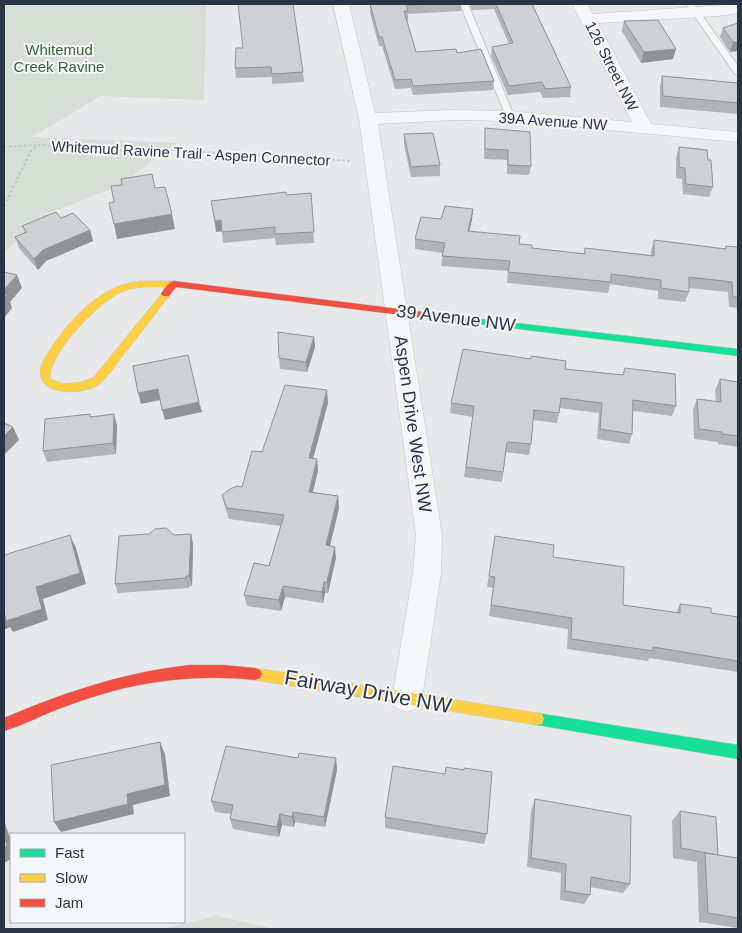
<svg xmlns="http://www.w3.org/2000/svg" width="742" height="933" viewBox="0 0 742 933" font-family="Helvetica,sans-serif">
  <style>
    .green { fill: #d6ded6 }
    .lines { fill: none; stroke-linecap: round; stroke-linejoin: round }
    .lane-casing { stroke: #c4c6c8; stroke-width: 2 }
    .street-casing { stroke: #c4c6c8; stroke-width: 1 }
    .fast-casing { stroke: #c4c6c8; stroke-width: 1 }
    .slow-casing { stroke: #c4c6c8; stroke-width: 1 }
    .jam-casing { stroke: #c4c6c8; stroke-width: 1 }
    .path { stroke: #c5c6ca; stroke-width: 2; stroke-dasharray: 2.5 2.5; stroke-linecap: butt }
    .lane { fill: #f5f6f7; fill-rule: evenodd }
    .street { fill: #f5f6f7; fill-rule: evenodd }
    .fast { fill: #16e098; fill-rule: evenodd }
    .slow { fill: #ffcf43; fill-rule: evenodd }
    .jam { fill: #f24e42; fill-rule: evenodd }
    .wall { fill: #b1b3b5 }
    .shaded-wall { fill: #909294 }
    .building { fill: #ced0d3; stroke: #909294 }
    .labels { text-anchor: middle; dominant-baseline: central; stroke-width: 4; stroke-linejoin: round; paint-order: stroke }
    .far-park-label { font-size: 15px; fill: #3f6138; stroke: #f4f6f9 }
    .far-street-label { font-size: 15px; fill: #2b3445; stroke: #f4f6f9 }
    .street-label { font-size: 18px; fill: #2b3445; stroke: #f4f6f9 }
    .near-street-label { font-size: 21px; fill: #2b3445; stroke: #f4f6f9 }
  </style>
  <rect width="100%" height="100%" fill="#e6e8ea"/>
  <g class="green">
    <path d="M 4,4 L 206,4 L 204,100 L 101,96 L 32,137 L 178,143 L 116,187 L 47,214 L 4,252 Z"/>
    <path d="M 216,916 L 276,929 L 163,929 Z"/>
  </g>
  <g class="lines">
    <g class="lane-casing">
      <g id="lane">
        <path d="M 460,4 L 468,4 L 514,116 L 513,118 L 506,116 Z"/>
        <path d="M 686,4 L 694,4 L 738,66 L 738,74 L 735,74 Z"/>
      </g>
    </g>
    <g class="street-casing">
      <path id="street" d="M 333,4 L 349,4 L 375,113 L 453,110 L 510,111 L 632,122 L 573,6 L 575,4 L 587,4 L 593,14 L 738,4 L 738,13 L 718,16 L 598,23 L 651,124 L 738,132 L 738,142 L 510,121 L 453,120 L 378,124 L 442,535 L 441,573 L 422,698 L 418,708 L 407,712 L 396,708 L 392,698 L 413,573 L 416,535 L 359,119 Z"/>
    </g>
    <g class="fast-casing">
      <g id="fast">
        <path d="M 465,317 L 738,349 L 738,356 L 462,322 L 460,320 L 462,318 Z"/>
        <path d="M 537,713 L 738,745 L 738,759 L 537,725 L 532,724 L 530,719 L 532,714 Z"/>
      </g>
    </g>
    <g class="slow-casing">
      <g id="slow">
        <path d="M 140,281 L 174,281 L 179,284 L 174,287 C 158,287 139,285 124,291 C 101,299 50,352 50,377 L 53,380 L 64,384 L 82,382 L 93,378 L 163,292 L 169,292 L 171,294 L 169,296 C 154,316 139,335 124,354 C 117,363 110,374 102,382 C 87,397 27,398 43,361 C 64,326 96,286 140,281 Z"/>
        <path d="M 255,668 L 537,713 L 542,714 L 544,719 L 542,724 L 537,725 L 255,680 L 250,678 L 248,674 L 250,670 Z"/>
      </g>
    </g>
    <g class="jam-casing">
      <g id="jam">
        <path d="M 174,281 L 465,317 L 470,320 L 465,323 L 176,287 L 169,296 L 163,296 L 161,294 C 164,289 168,282 174,281 Z"/>
        <path d="M 190,665 L 223,665 L 255,668 L 260,670 L 262,674 L 260,678 L 255,680 C 187,673 127,683 64,707 C 44,714 24,725 4,731 L 4,718 C 65,692 125,672 190,665 Z"/>
      </g>
    </g>
    <g class="path">
      <path d="M 4,147 L 38,145"/>
      <path d="M 4,206 L 31,151 L 39,145 L 74,144 L 351,161"/>
    </g>
    <use href="#lane" class="lane"/>
    <use href="#street" class="street"/>
    <use href="#fast" class="fast"/>
    <use href="#slow" class="slow"/>
    <use href="#jam" class="jam"/>
  </g>
  <g class="wall">
    <path d="M 370,4 L 461,4 L 461,11 L 408,14 L 408,20 L 407,20 L 416,52 L 457,53 L 494,81 L 493,90 L 413,95 L 411,88 L 395,89 L 382,46 L 379,46 L 370,13 Z"/>
    <path d="M 469,4 L 532,4 L 571,87 L 570,97 L 543,98 L 540,92 L 508,95 L 491,56 L 492,47 L 509,44 L 494,9 L 472,10 Z"/>
    <path d="M 624,21 L 673,59 L 641,63 L 622,31 Z"/>
    <path d="M 738,23 L 738,51 L 730,52 L 720,37 L 723,28 Z"/>
    <path d="M 236,48 L 303,72 L 304,82 L 272,84 L 272,77 L 236,78 L 235,68 Z"/>
    <path d="M 662,76 L 738,83 L 738,114 L 660,107 L 660,86 Z"/>
    <path d="M 485,128 L 531,166 L 529,175 L 507,174 L 507,160 L 484,159 Z"/>
    <path d="M 404,134 L 440,165 L 440,176 L 411,177 L 404,145 Z"/>
    <path d="M 679,147 L 708,160 L 713,187 L 709,197 L 683,194 L 682,179 L 676,178 L 676,158 Z"/>
    <path d="M 311,193 L 314,243 L 276,245 L 275,238 L 223,243 L 222,231 L 216,232 L 211,201 Z"/>
    <path d="M 473,209 L 469,231 L 519,244 L 532,248 L 584,254 L 585,248 L 651,255 L 651,251 L 654,240 L 725,249 L 726,246 L 738,247 L 738,308 L 729,307 L 728,292 L 689,288 L 689,292 L 685,302 L 658,299 L 658,291 L 610,284 L 608,293 L 507,283 L 508,271 L 441,266 L 443,253 L 415,249 L 415,239 L 441,219 Z"/>
    <path d="M 61,218 L 90,230 L 93,241 L 46,261 L 38,270 L 19,248 L 15,237 L 25,233 L 22,226 Z"/>
    <path d="M 314,337 L 315,347 L 307,372 L 280,369 L 279,358 Z"/>
    <path d="M 565,369 L 676,406 L 672,416 L 633,411 L 632,434 L 629,444 L 597,439 L 599,413 L 560,408 L 557,423 L 533,420 L 531,444 L 529,455 L 506,452 L 502,482 L 464,477 L 473,417 L 450,413 L 451,403 Z"/>
    <path d="M 720,379 L 738,382 L 738,447 L 718,444 L 718,442 L 694,439 L 693,409 L 697,399 L 716,401 L 715,390 Z"/>
    <path d="M 328,403 L 313,458 L 317,459 L 318,471 L 312,492 L 338,496 L 339,508 L 330,546 L 336,558 L 328,593 L 325,593 L 323,603 L 285,597 L 281,611 L 247,606 L 244,595 L 269,566 L 281,526 L 229,519 L 225,507 L 222,495 L 242,487 L 262,452 Z"/>
    <path d="M 91,417 L 117,425 L 116,454 L 47,462 L 43,451 Z"/>
    <path d="M 191,534 L 193,544 L 192,586 L 189,586 L 189,588 L 118,593 L 115,584 L 174,535 Z"/>
    <path d="M 495,536 L 553,557 L 623,605 L 676,613 L 680,604 L 711,613 L 738,617 L 738,672 L 649,658 L 648,661 L 567,649 L 568,629 L 489,616 L 493,588 L 487,587 Z"/>
    <path d="M 298,758 L 336,758 L 337,770 L 325,827 L 295,822 L 294,827 L 282,825 L 279,837 L 233,829 L 230,819 L 231,814 L 215,812 L 211,801 Z"/>
    <path d="M 535,799 L 630,884 L 623,893 L 590,887 L 590,895 L 584,904 L 560,900 L 561,873 L 527,867 L 531,810 Z"/>
    <path d="M 680,811 L 718,855 L 738,858 L 738,928 L 699,922 L 697,862 L 673,858 L 672,821 Z"/>
    <path d="M 385,817 L 487,834 L 484,844 L 385,828 Z"/>
  </g>
  <g class="shaded-wall">
    <path d="M 733,42 L 738,42 L 738,51 L 730,52 Z"/>
    <path d="M 676,49 L 673,59 L 641,63 L 644,52 Z"/>
    <path d="M 473,209 L 472,220 L 467,241 L 468,231 Z"/>
    <path d="M 172,214 L 175,229 L 117,239 L 114,224 Z"/>
    <path d="M 221,220 L 222,231 L 216,232 L 215,221 Z"/>
    <path d="M 90,230 L 93,241 L 46,261 L 38,270 L 34,259 L 43,250 Z"/>
    <path d="M 17,275 L 22,288 L 10,302 L 12,308 L 4,318 L 4,290 Z"/>
    <path d="M 314,337 L 315,347 L 307,372 L 306,362 Z"/>
    <path d="M 158,389 L 160,400 L 141,404 L 138,393 Z"/>
    <path d="M 327,390 L 328,403 L 310,470 L 309,458 Z"/>
    <path d="M 199,402 L 202,412 L 165,420 L 162,410 Z"/>
    <path d="M 114,414 L 117,425 L 116,454 L 113,443 Z"/>
    <path d="M 13,427 L 19,440 L 4,455 L 4,436 Z"/>
    <path d="M 317,459 L 318,471 L 310,504 L 309,492 Z"/>
    <path d="M 338,496 L 339,508 L 327,557 L 326,545 Z"/>
    <path d="M 191,534 L 193,544 L 192,586 L 189,576 Z"/>
    <path d="M 70,535 L 76,548 L 86,584 L 43,599 L 48,620 L 13,632 L 10,627 L 4,630 L 4,615 L 36,587 Z"/>
    <path d="M 335,547 L 336,558 L 328,593 L 327,582 Z"/>
    <path d="M 186,576 L 189,586 L 189,588 L 186,578 Z"/>
    <path d="M 324,582 L 325,593 L 323,603 L 322,592 Z"/>
    <path d="M 283,586 L 285,597 L 281,611 L 279,600 Z"/>
    <path d="M 160,742 L 165,754 L 170,796 L 133,805 L 134,814 L 61,832 L 54,822 L 127,794 Z"/>
    <path d="M 336,758 L 337,770 L 325,827 L 324,817 Z"/>
    <path d="M 293,812 L 295,822 L 294,827 L 292,817 Z"/>
    <path d="M 280,814 L 282,825 L 279,837 L 277,827 Z"/>
    <path d="M 4,820 L 11,841 L 11,859 L 4,863 Z"/>
  </g>
  <g class="building">
    <path d="M 238,4 L 293,4 L 303,72 L 272,74 L 271,67 L 235,68 L 236,48 L 243,48 Z"/>
    <path d="M 370,4 L 430,4 L 406,5 L 408,11 L 404,11 L 416,52 L 456,49 L 457,53 L 481,49 L 494,81 L 413,86 L 411,79 L 395,80 L 382,37 L 379,37 Z"/>
    <path d="M 496,4 L 532,4 L 571,87 L 545,89 L 542,82 L 509,86 L 492,47 L 513,43 Z"/>
    <path d="M 658,20 L 676,49 L 644,52 L 624,21 Z"/>
    <path d="M 738,23 L 738,42 L 733,42 L 723,28 Z"/>
    <path d="M 662,76 L 738,83 L 738,103 L 663,96 Z"/>
    <path d="M 485,128 L 530,132 L 531,166 L 508,165 L 508,150 L 485,149 Z"/>
    <path d="M 433,133 L 440,165 L 411,167 L 404,134 Z"/>
    <path d="M 679,147 L 707,150 L 708,160 L 711,160 L 713,187 L 686,184 L 685,168 L 679,167 Z"/>
    <path d="M 152,174 L 155,188 L 165,187 L 172,214 L 114,224 L 109,203 L 114,202 L 111,186 L 122,185 L 121,179 Z"/>
    <path d="M 286,192 L 286,195 L 311,193 L 314,232 L 275,234 L 275,227 L 222,232 L 221,220 L 215,221 L 211,201 Z"/>
    <path d="M 445,206 L 473,209 L 468,231 L 520,236 L 519,244 L 532,245 L 532,248 L 585,254 L 585,248 L 654,256 L 654,240 L 726,249 L 726,246 L 738,247 L 738,297 L 733,297 L 732,282 L 689,277 L 689,292 L 661,288 L 661,280 L 611,274 L 611,282 L 508,272 L 510,261 L 442,256 L 445,243 L 415,239 L 421,217 L 441,219 Z"/>
    <path d="M 56,212 L 61,218 L 73,213 L 90,230 L 43,250 L 34,259 L 15,237 L 27,232 L 22,226 Z"/>
    <path d="M 4,272 L 17,275 L 4,290 Z"/>
    <path d="M 4,294 L 7,295 L 4,298 Z"/>
    <path d="M 278,332 L 314,337 L 306,362 L 279,358 Z"/>
    <path d="M 463,349 L 531,359 L 531,356 L 566,361 L 565,369 L 623,375 L 625,368 L 675,374 L 676,406 L 633,400 L 632,434 L 600,429 L 602,403 L 561,398 L 559,413 L 534,410 L 531,444 L 507,442 L 503,472 L 466,467 L 474,406 L 451,403 Z"/>
    <path d="M 188,355 L 199,402 L 162,410 L 158,389 L 138,393 L 133,366 Z"/>
    <path d="M 720,379 L 738,382 L 738,436 L 722,434 L 722,432 L 699,429 L 697,399 L 721,402 Z"/>
    <path d="M 285,385 L 327,390 L 309,458 L 317,459 L 309,492 L 338,496 L 326,545 L 335,547 L 327,582 L 324,582 L 322,592 L 283,586 L 279,600 L 244,595 L 254,563 L 269,566 L 284,515 L 227,508 L 222,495 L 230,489 L 237,486 L 242,487 L 252,451 L 262,452 Z"/>
    <path d="M 90,414 L 90,417 L 114,414 L 113,443 L 43,451 L 45,419 Z"/>
    <path d="M 4,423 L 13,427 L 4,436 Z"/>
    <path d="M 166,528 L 174,535 L 191,534 L 189,576 L 186,576 L 186,578 L 115,584 L 119,536 L 149,534 L 155,529 Z"/>
    <path d="M 70,535 L 80,573 L 36,587 L 42,609 L 6,621 L 5,615 L 4,615 L 4,555 Z"/>
    <path d="M 495,536 L 554,545 L 553,557 L 624,567 L 623,605 L 680,613 L 680,604 L 711,608 L 711,613 L 738,617 L 738,661 L 653,647 L 653,651 L 571,639 L 572,618 L 491,605 L 495,577 L 489,576 Z"/>
    <path d="M 160,742 L 165,785 L 127,794 L 128,804 L 54,822 L 51,765 Z"/>
    <path d="M 226,746 L 298,758 L 299,753 L 336,758 L 324,817 L 293,812 L 292,817 L 280,814 L 277,827 L 230,819 L 233,805 L 211,801 Z"/>
    <path d="M 393,766 L 445,774 L 446,767 L 464,770 L 464,768 L 492,772 L 487,834 L 385,817 Z"/>
    <path d="M 535,799 L 631,816 L 630,884 L 591,877 L 590,895 L 565,891 L 566,864 L 531,858 Z"/>
    <path d="M 680,811 L 716,817 L 718,855 L 681,848 Z"/>
    <path d="M 4,835 L 7,846 L 4,848 Z"/>
    <path d="M 705,853 L 738,858 L 738,918 L 708,913 Z"/>
  </g>
  <g class="labels">
    <g class="far-park-label">
      <text x="59" y="49">Whitemud<tspan x="59" dy="17">Creek Ravine</tspan></text>
    </g>
    <g class="far-street-label">
      <text transform="translate(612 66) rotate(63)">126 Street NW</text>
      <text transform="translate(553 121) rotate(4)">39A Avenue NW</text>
      <text transform="translate(191 153) rotate(3)">Whitemud Ravine Trail - Aspen Connector</text>
    </g>
    <g class="street-label">
      <text transform="translate(456 318) rotate(7)">39 Avenue NW</text>
      <text transform="translate(413 424) rotate(82)">Aspen Drive West NW</text>
    </g>
    <g class="near-street-label">
      <text transform="translate(368 691) rotate(10)">Fairway Drive NW</text>
    </g>
  </g>
  <rect width="742" height="933" fill="none" stroke="#2b3445" stroke-width="10"/>
  <rect x="10" y="833" width="175" height="90" fill="#f4f6f9" stroke="#a4a8b1"/>
  <rect x="20" y="849" width="25" height="8" fill="#16e098" stroke="#a4a8b1"/>
  <text x="55" y="858" font-size="15" fill="#2b3445">Fast</text>
  <rect x="20" y="874" width="25" height="8" fill="#ffcf43" stroke="#a4a8b1"/>
  <text x="55" y="883" font-size="15" fill="#2b3445">Slow</text>
  <rect x="20" y="899" width="25" height="8" fill="#f24e42" stroke="#a4a8b1"/>
  <text x="55" y="908" font-size="15" fill="#2b3445">Jam</text>
</svg>
